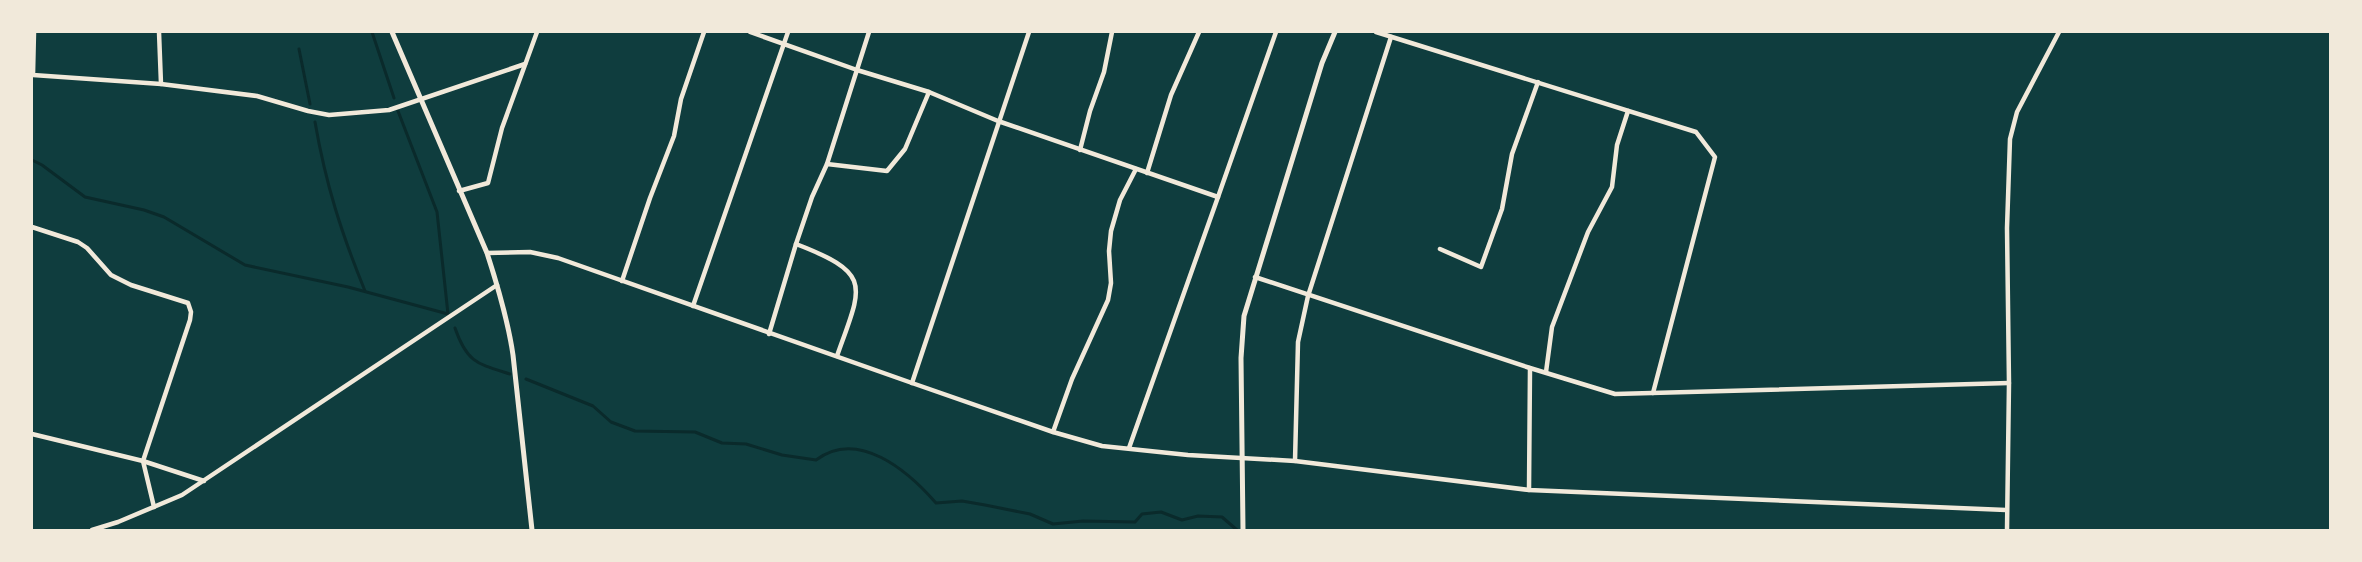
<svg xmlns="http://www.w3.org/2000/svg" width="2362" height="562" viewBox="0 0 2362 562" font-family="Signika,sans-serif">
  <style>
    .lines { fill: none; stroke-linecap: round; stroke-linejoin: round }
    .stream { stroke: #0a2a2b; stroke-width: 3 }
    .minor { stroke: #f1e9da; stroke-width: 4.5 }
    .tertiary { stroke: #f1e9da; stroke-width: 5 }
  </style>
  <rect width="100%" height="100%" fill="#0f3d3e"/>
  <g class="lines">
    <g class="stream">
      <path d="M 372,32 L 394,98"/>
      <path d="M 299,49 L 310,104"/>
      <path d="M 315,122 C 326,185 341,232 365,291"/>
      <path d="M 32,160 L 42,165 L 85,197 L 144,210 L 164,217 L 245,265 L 348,287 L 448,314 L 437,212 L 398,111"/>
      <path d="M 455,328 C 467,363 478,364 510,374"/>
      <path d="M 526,379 L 593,406 L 611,422 L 635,431 L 695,432 L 722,443 L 746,444 L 782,455 L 816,460 C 858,428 908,471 936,503 L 962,501 L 985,505 L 1030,514 L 1053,524 L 1083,521 L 1135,522 L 1142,514 L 1161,512 L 1182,520 L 1198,516 L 1222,517 L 1237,530"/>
    </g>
    <g class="minor">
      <path d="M 34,32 L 33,75 L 161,84"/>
      <path d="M 159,32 L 161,84 L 257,96 L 308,111 L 329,115 L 389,110 L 525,64"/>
      <path d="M 750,32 L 857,70 L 929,92 L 998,121 L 1218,197 L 1129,448"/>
      <path d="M 1376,32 L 1696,132 L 1715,157 L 1653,393"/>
      <path d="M 1080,150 L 1090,111 L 1104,72 L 1112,32"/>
      <path d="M 827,164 L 887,171 L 905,149 L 929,92"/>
      <path d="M 1147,173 L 1171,95 L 1199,32"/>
      <path d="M 459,191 L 488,183 L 502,128 L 537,32"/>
      <path d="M 1218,197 L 1276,32"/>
      <path d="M 32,227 L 78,242 L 87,248 L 111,275 L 131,285 L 188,303 L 191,312 L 190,320 L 143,461 L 154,507"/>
      <path d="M 796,244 C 874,274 862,285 837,356"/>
      <path d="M 1440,249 L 1481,267 L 1502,209 L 1512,154 L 1538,82"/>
      <path d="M 487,253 L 530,252 L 558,258 L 912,383 L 1053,432 L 1102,446 L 1188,455 L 1295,461 L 1529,490 L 2006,510"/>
      <path d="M 1255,277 L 1530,368 L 1615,394 L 2009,383"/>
      <path d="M 622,281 L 650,198 L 674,136 L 681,99 L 704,32"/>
      <path d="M 693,306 L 788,32"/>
      <path d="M 769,334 L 796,244 L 812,197 L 827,164 L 869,32"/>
      <path d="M 1546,372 L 1552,327 L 1588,232 L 1612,187 L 1617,145 L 1628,111"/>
      <path d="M 912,383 L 1029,32"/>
      <path d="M 1053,432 L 1072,379 L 1108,300 L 1111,283 L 1109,251 L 1111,231 L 1120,200 L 1136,169"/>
      <path d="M 32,434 L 143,461 L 204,481"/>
      <path d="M 1295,461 L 1298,342 L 1308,296 L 1391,37"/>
      <path d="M 1529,490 L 1530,368"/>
      <path d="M 92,530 L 118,522 L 182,495 L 497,285"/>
      <path d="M 2007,530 L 2009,383 L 2007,228 L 2010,139 L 2017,112 L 2059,32"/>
    </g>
    <g class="tertiary">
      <path d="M 392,32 L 487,253 C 498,287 508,320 513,355 L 532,530"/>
      <path d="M 1243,530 L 1241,358 L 1244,316 L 1322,63 L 1335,32"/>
    </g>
  </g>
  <rect width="2362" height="562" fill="none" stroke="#f1e9da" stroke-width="66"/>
</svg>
